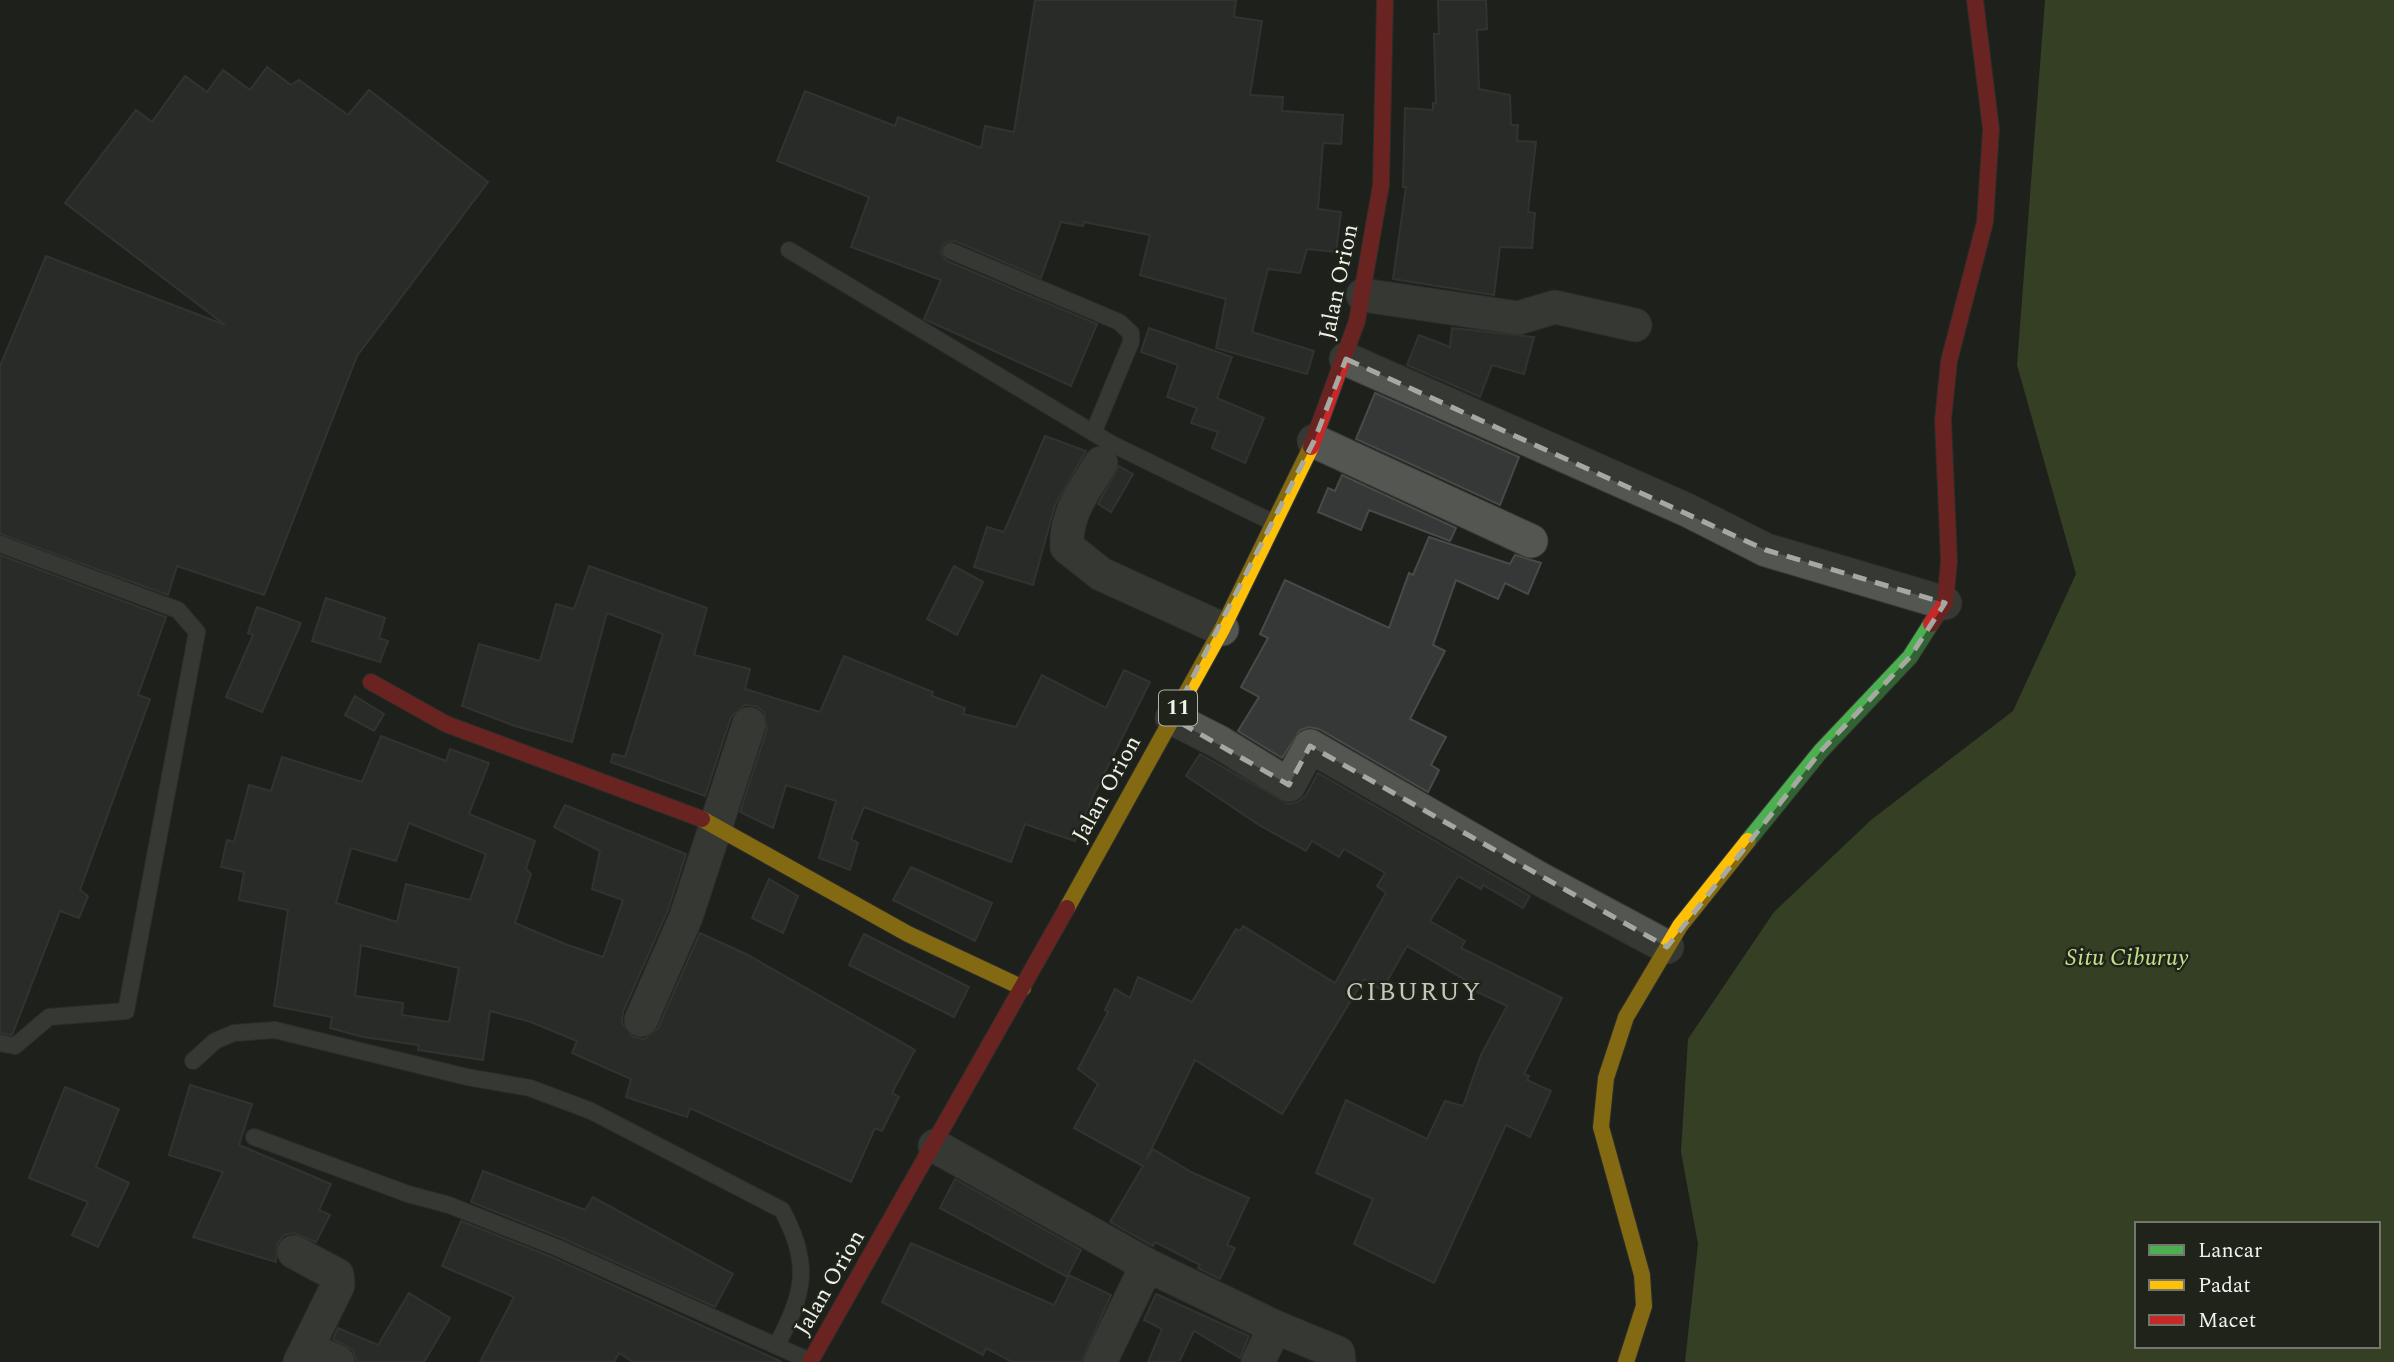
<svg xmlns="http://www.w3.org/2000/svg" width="2394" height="1362" viewBox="0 0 2394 1362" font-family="Spectral,serif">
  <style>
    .water { fill: #52652d; fill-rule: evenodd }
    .building { fill: #363837; stroke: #484a49; stroke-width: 2; fill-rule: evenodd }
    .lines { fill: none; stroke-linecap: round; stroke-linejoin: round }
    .lane-casing { stroke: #3a3c38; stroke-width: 18 }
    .street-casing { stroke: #3a3c38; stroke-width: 35 }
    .fast-casing { stroke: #3a3c38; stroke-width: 18 }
    .slow-casing { stroke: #3a3c38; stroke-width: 18 }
    .jam-casing { stroke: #3a3c38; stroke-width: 18 }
    .lane { stroke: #545652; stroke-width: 16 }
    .street { stroke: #545652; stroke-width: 33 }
    .fast { stroke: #4caf50; stroke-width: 16 }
    .slow { stroke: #ffc107; stroke-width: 16 }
    .jam { stroke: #c62828; stroke-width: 16 }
    .marked { fill: none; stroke: #a6a9a2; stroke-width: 5; stroke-dasharray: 14 9; stroke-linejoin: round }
    .labels { text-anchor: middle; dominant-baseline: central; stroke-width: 5; stroke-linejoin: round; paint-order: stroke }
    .shield { fill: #1f2319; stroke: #b1b4ac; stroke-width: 2 }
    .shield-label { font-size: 21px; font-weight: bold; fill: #eff2eb }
    .street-label { font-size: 23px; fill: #eff2eb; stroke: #1f2319 }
    .water-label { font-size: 24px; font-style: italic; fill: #c1e289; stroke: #1f2319 }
    .quarter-label { font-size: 26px; letter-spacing: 2px; fill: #c3c9bb; stroke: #1f2319 }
  </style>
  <rect width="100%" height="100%" fill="#1e211b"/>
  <path class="water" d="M 2045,0 L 2394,0 L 2394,1362 L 1685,1362 L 1698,1244 L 1681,1152 L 1688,1039 L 1774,912 L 1871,820 L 2013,711 L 2076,574 L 2017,365 ZM 2137,1224 L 2378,1224 L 2378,1346 L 2137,1346 Z"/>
  <g class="building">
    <path d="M 1035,0 L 1236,0 L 1234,17 L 1262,21 L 1250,95 L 1283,97 L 1282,111 L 1343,115 L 1341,144 L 1323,143 L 1318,209 L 1341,212 L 1336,252 L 1307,249 L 1300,273 L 1268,269 L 1252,332 L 1314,351 L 1307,374 L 1216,348 L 1226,299 L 1140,275 L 1150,235 L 1084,222 L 1083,226 L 1061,222 L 1041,278 L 955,241 L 944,243 L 941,253 L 947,261 L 1097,324 L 1071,386 L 924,319 L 941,280 L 851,247 L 869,197 L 777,161 L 805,91 L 895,126 L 898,117 L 981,148 L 985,126 L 1014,132 Z"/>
    <path d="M 1438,0 L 1486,0 L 1487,29 L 1477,30 L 1479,89 L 1510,95 L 1511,125 L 1518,125 L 1517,141 L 1536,142 L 1528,212 L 1535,213 L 1532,248 L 1500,247 L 1494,295 L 1393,279 L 1406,187 L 1403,187 L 1405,108 L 1433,110 L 1433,103 L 1436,103 L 1434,34 L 1439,34 Z"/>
    <path d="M 267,67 L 291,85 L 299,80 L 348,115 L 369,90 L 488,182 L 357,356 L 264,595 L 177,566 L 168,595 L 0,534 L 0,366 L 46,256 L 225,325 L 65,203 L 136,110 L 152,122 L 185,76 L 207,92 L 223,70 L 250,90 Z"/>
    <path d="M 1149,328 L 1232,357 L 1217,398 L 1264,418 L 1245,463 L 1212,448 L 1218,432 L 1191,423 L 1197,408 L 1167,397 L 1178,365 L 1141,352 Z"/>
    <path d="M 1452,328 L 1534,337 L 1524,374 L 1492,365 L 1480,397 L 1407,365 L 1419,335 L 1450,347 Z"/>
    <path d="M 1375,393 L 1519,457 L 1500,505 L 1356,439 Z"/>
    <path d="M 1045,436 L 1086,451 L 1055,505 L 1033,585 L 974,567 L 987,527 L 1004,532 Z"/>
    <path d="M 1119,466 L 1133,474 L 1111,512 L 1098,504 Z"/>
    <path d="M 1342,475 L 1456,528 L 1450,541 L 1369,510 L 1361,530 L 1318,512 L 1328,488 L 1335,491 Z"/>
    <path d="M 1429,537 L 1510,564 L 1515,555 L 1541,563 L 1528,594 L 1505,583 L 1498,599 L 1456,580 L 1433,645 L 1445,651 L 1410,719 L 1446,737 L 1431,765 L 1439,770 L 1428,792 L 1319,729 L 1309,727 L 1300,730 L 1282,758 L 1238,731 L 1259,697 L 1241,687 L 1268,638 L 1260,634 L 1285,580 L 1389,628 L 1409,573 L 1413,575 Z"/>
    <path d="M 0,555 L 166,617 L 138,695 L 150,699 L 80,890 L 88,896 L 79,918 L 60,911 L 12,1035 L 0,1033 Z"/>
    <path d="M 589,566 L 707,608 L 694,655 L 750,669 L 745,689 L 820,712 L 844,656 L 933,692 L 932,696 L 965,708 L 963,714 L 1016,727 L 1042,675 L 1106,708 L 1124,670 L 1150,682 L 1094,794 L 1075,841 L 1025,824 L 1011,862 L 864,807 L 851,839 L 858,843 L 850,870 L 819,858 L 836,801 L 786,785 L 773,828 L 740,812 L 767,729 L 764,712 L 756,706 L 744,705 L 731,717 L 705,796 L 611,762 L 613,754 L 625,757 L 663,634 L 607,613 L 572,742 L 515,726 L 462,706 L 479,644 L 540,661 L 556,604 L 574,609 Z"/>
    <path d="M 954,566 L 983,582 L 957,635 L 927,619 Z"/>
    <path d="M 326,598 L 385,618 L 379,638 L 388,641 L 380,662 L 312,641 Z"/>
    <path d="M 257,607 L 301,623 L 262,712 L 226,697 L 253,635 L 248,633 Z"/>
    <path d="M 355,696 L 384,714 L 374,731 L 345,715 Z"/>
    <path d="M 381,736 L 446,761 L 450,749 L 489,763 L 469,814 L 535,841 L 526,869 L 531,874 L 515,923 L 565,944 L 603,957 L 623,900 L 592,889 L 600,851 L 554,827 L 565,805 L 686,854 L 668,910 L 623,1012 L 622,1023 L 633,1037 L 644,1039 L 658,1028 L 700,933 L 746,954 L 915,1050 L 892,1093 L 899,1097 L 882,1131 L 875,1128 L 851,1182 L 690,1108 L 687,1117 L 626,1097 L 631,1079 L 572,1053 L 577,1041 L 531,1022 L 490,1011 L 483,1060 L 418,1050 L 419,1045 L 363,1037 L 330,1028 L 332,1017 L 274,1006 L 288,910 L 239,900 L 244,872 L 221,867 L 227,840 L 234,842 L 249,785 L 271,791 L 282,757 L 362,782 ZM 409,823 L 486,854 L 470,900 L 406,884 L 397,922 L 336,903 L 351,848 L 396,861 ZM 361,945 L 459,968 L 449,1022 L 402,1015 L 403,1003 L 355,996 Z"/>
    <path d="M 1200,754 L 1288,804 L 1298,802 L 1306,795 L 1318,773 L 1530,896 L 1523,908 L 1483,885 L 1481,889 L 1458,876 L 1430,921 L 1465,941 L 1461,948 L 1562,998 L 1524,1074 L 1529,1076 L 1527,1080 L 1551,1091 L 1530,1137 L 1506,1125 L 1434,1283 L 1354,1244 L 1373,1199 L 1316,1173 L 1346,1100 L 1427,1139 L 1445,1101 L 1463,1106 L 1481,1055 L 1507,1006 L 1475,991 L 1477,987 L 1407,946 L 1382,990 L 1364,979 L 1282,1114 L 1195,1060 L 1146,1160 L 1153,1149 L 1191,1172 L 1249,1198 L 1227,1245 L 1235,1248 L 1220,1279 L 1198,1268 L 1200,1265 L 1155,1242 L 1153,1246 L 1110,1222 L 1143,1166 L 1074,1128 L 1098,1084 L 1078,1069 L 1108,1012 L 1105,1010 L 1115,989 L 1130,998 L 1138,977 L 1192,1002 L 1236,929 L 1240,931 L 1243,926 L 1335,983 L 1386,893 L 1377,886 L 1385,873 L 1344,849 L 1339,857 L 1312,841 L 1306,851 L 1259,825 L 1186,776 Z"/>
    <path d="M 911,867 L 992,903 L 975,941 L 893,900 Z"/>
    <path d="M 769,879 L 798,896 L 783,933 L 752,918 Z"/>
    <path d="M 864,934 L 969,987 L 954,1017 L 849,965 Z"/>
    <path d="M 190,1085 L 252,1104 L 239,1145 L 331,1184 L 319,1210 L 330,1215 L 316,1242 L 294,1233 L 284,1235 L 277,1244 L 276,1262 L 193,1237 L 223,1172 L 169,1155 Z"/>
    <path d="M 65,1087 L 119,1109 L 96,1167 L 129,1183 L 98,1247 L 72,1235 L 88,1202 L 29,1178 Z"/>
    <path d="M 483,1171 L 585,1210 L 593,1197 L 733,1274 L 715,1307 L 562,1238 L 471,1202 Z"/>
    <path d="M 955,1179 L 1081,1250 L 1067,1277 L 940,1208 Z"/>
    <path d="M 461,1221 L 554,1258 L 782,1362 L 633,1362 L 619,1353 L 614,1362 L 480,1362 L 514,1297 L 442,1266 Z"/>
    <path d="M 911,1243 L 1054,1305 L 1069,1275 L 1111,1295 L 1081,1362 L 1012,1362 L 986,1348 L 983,1355 L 882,1302 Z"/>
    <path d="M 409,1293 L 450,1318 L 424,1362 L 357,1362 L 353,1350 L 333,1339 L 338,1328 L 378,1345 Z"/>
    <path d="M 1156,1294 L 1249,1336 L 1240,1358 L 1194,1331 L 1179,1362 L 1148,1362 L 1162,1329 L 1144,1320 Z"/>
  </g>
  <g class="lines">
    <g class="lane-casing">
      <g id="lane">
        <path d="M 789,250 L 1112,444 L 1274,523"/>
        <path d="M 951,251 L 1119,322 L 1131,333 L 1131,342 L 1094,431"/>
        <path d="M 0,544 L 178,610 L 197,632 L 126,1011 L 49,1017 L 15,1046 L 0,1043"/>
        <path d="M 193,1061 L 215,1041 L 234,1033 L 275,1030 L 467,1077 L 530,1088 L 591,1111 L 782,1210 C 811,1263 805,1294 776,1346"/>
        <path d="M 254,1137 L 408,1194 L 449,1205 L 558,1248 L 810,1361"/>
      </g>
    </g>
    <g class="street-casing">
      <g id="street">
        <path d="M 1363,295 L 1518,318 L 1555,307 L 1635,325"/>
        <path d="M 1346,359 L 1687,510 L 1766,550 L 1945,603"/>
        <path d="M 1314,441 L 1531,541"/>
        <path d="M 1101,463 C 1085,489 1065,514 1067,547 L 1101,574 L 1222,629"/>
        <path d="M 1172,718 L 1219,742 L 1289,785 L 1310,746 L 1540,879 L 1667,947"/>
        <path d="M 641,1020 L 686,917 L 749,724"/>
        <path d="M 935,1146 L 1147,1265 L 1275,1327 L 1338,1353 L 1339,1362"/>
        <path d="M 294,1252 L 337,1275 L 338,1285 L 300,1362"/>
        <path d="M 307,1348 L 338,1362"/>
        <path d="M 1100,1362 L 1147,1265"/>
        <path d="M 1258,1362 L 1275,1327"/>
      </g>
    </g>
    <g class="fast-casing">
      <path id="fast" d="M 1748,841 L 1821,751 L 1910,657 L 1931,624"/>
    </g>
    <g class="slow-casing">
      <g id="slow">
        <path d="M 702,819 L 908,934 L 1023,988"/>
        <path d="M 1067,908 L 1222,629 L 1311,447"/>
        <path d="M 1626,1362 L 1644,1306 L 1642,1275 L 1601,1127 L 1606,1078 L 1626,1017 L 1680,926 L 1748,841"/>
      </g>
    </g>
    <g class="jam-casing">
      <g id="jam">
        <path d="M 1311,447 L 1357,321 L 1381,185 L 1385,0"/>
        <path d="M 1931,624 L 1945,603 L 1949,561 L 1943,420 L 1949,361 L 1985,222 L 1991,129 L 1975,0"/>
        <path d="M 371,682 L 446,724 L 702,819"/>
        <path d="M 810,1362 L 1067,908"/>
      </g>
    </g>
    <use href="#lane" class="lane"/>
    <use href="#street" class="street"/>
    <use href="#fast" class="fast"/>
    <use href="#slow" class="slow"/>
    <use href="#jam" class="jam"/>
  </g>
  <path d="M0 0H2394V1362H0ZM 1346,359 L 1766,550 L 1945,603 L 1910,657 L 1821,751 L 1667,947 L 1310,746 L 1289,785 L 1172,718 L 1314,441 Z" fill="#1e211b" fill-opacity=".55" fill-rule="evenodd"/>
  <path class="marked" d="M 1346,359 L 1766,550 L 1945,603 L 1910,657 L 1821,751 L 1667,947 L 1310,746 L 1289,785 L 1172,718 L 1314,441 Z"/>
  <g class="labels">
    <rect class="shield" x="1159" y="690.5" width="38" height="35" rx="5"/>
    <g class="shield-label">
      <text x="1178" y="708">11</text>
    </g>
    <g class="street-label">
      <text transform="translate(1339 282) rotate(-78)">Jalan Orion</text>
      <text transform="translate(1107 789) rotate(-61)">Jalan Orion</text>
      <text transform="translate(830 1283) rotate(-60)">Jalan Orion</text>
    </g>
    <g class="water-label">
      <text x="2127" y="958">Situ Ciburuy</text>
    </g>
    <g class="quarter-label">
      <text x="1414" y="992">CIBURUY</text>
    </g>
  </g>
  <rect x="2135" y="1222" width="245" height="126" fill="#1f2319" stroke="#72766d" stroke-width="2"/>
  <rect x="2149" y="1245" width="35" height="10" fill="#4caf50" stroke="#72766d" stroke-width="2"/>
  <text x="2198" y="1257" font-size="21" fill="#eff2eb">Lancar</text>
  <rect x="2149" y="1280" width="35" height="10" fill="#ffc107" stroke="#72766d" stroke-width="2"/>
  <text x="2198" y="1292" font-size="21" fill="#eff2eb">Padat</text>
  <rect x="2149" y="1315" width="35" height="10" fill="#c62828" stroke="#72766d" stroke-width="2"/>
  <text x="2198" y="1327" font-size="21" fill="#eff2eb">Macet</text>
</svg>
